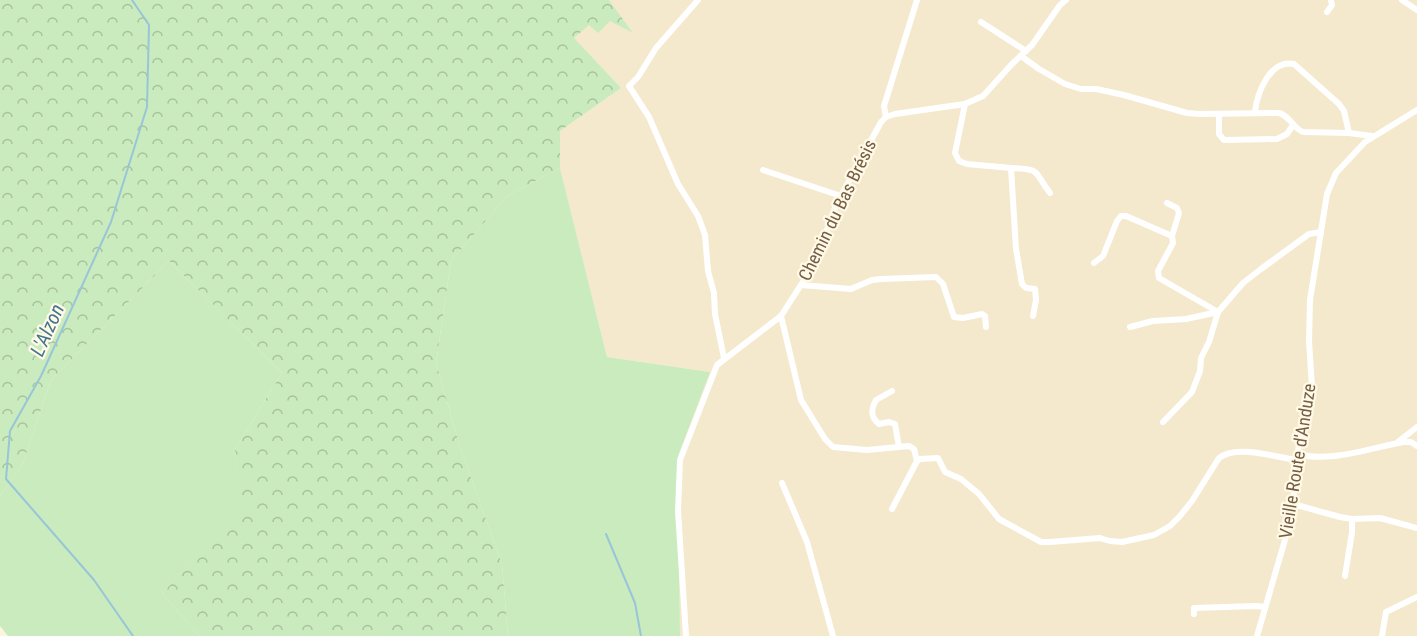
<svg xmlns="http://www.w3.org/2000/svg" width="1417" height="636" viewBox="0 0 1417 636" font-family="'Roboto Condensed',sans-serif">
  <style>
    .residential { fill: #f5e9cd }
    .green { fill: #c9ebbe }
    .forest { fill: url(#forest-crowns) }
    .lines { fill: none; stroke-linecap: round; stroke-linejoin: round }
    .stream { stroke: #99c5d9; stroke-width: 2 }
    .minor { stroke: #fff; stroke-width: 6 }
    .labels { text-anchor: middle; dominant-baseline: central; stroke-width: 4.5; stroke-linejoin: round; paint-order: stroke }
    .street-label { font-size: 18px; fill: #745e46; stroke: #fff9e6 }
    .water-label { font-size: 20px; font-style: italic; fill: #427690; stroke: #fff9e6 }
  </style>
  <defs>
    <pattern id="forest-crowns" width="20" height="18" patternUnits="userSpaceOnUse" patternTransform="scale(1.5)"><rect width="20" height="18" fill="#c9ebbe"/><path d="M2 6a3 3 0 1 1 6 0M12 15a3 3 0 1 1 6 0" fill="none" stroke="#a8c29c"/></pattern>
  </defs>
  <rect width="100%" height="100%" fill="#fdf6df"/>
  <path class="residential" d="M 609,0 L 1417,0 L 1417,636 L 680,636 L 678,455 L 710,372 L 607,357 L 560,168 L 560,131 L 621,88 L 573,38 L 589,25 L 610,20 L 632,32 Z"/>
  <g class="green">
    <path d="M 560,168 L 607,357 L 710,372 L 678,456 L 680,636 L 508,636 L 502,564 L 460,447 L 436,363 L 451,261 L 507,196 Z"/>
    <path d="M 169,261 L 282,373 L 235,449 L 241,506 L 162,594 L 200,636 L 8,636 L 0,626 L 0,496 L 23,463 L 51,380 Z"/>
  </g>
  <path class="forest" d="M 0,0 L 609,0 L 633,33 L 610,21 L 598,33 L 589,25 L 574,38 L 621,88 L 560,131 L 560,168 L 507,196 L 451,261 L 436,363 L 460,447 L 502,564 L 508,636 L 200,636 L 162,594 L 240,506 L 235,449 L 282,373 L 169,261 L 51,380 L 23,463 L 0,496 Z"/>
  <g class="lines">
    <g class="stream">
      <path d="M 132,0 L 149,25 L 147,107 L 111,222 L 41,376 L 10,431 L 6,479 L 94,580 L 133,636"/>
      <path d="M 606,534 L 635,603 L 641,636"/>
    </g>
    <g class="minor">
      <path d="M 698,0 L 656,48 L 638,77 L 629,86 L 649,117 L 678,184 L 698,216 L 705,235 L 708,271 L 714,293 L 715,314 L 724,358"/>
      <path d="M 1402,0 L 1417,10"/>
      <path d="M 1327,12 L 1332,5 L 1331,0"/>
      <path d="M 981,22 L 1026,51"/>
      <path d="M 1021,56 L 1039,69 L 1065,84 L 1081,89 L 1096,89 L 1124,95 L 1187,113 L 1199,114 L 1279,113 C 1290,116 1293,128 1303,132 L 1349,133 L 1372,136"/>
      <path d="M 965,104 L 955,153 L 959,161 L 967,164 L 1011,168 L 1016,249 L 1022,284 L 1026,288 L 1035,289 L 1036,300 L 1033,316"/>
      <path d="M 1255,112 C 1257,93 1270,59 1294,64 L 1339,104 L 1344,111 L 1349,133"/>
      <path d="M 1219,114 L 1219,134 L 1224,140 L 1277,139 L 1287,134 L 1293,125"/>
      <path d="M 886,117 L 884,106 L 917,0"/>
      <path d="M 1011,168 C 1042,169 1033,171 1050,193"/>
      <path d="M 763,170 L 841,196"/>
      <path d="M 1167,203 L 1177,208 L 1179,213 L 1172,236"/>
      <path d="M 1094,263 L 1103,256 L 1117,221 L 1121,216 L 1126,216 L 1172,236 L 1173,243 L 1158,271 L 1159,278 L 1218,312"/>
      <path d="M 801,285 L 851,289 L 872,280 L 881,279 L 936,277 L 943,284 L 954,317 L 963,318 L 982,314 L 985,316 L 986,327"/>
      <path d="M 781,316 L 801,400 L 825,439 L 833,447 L 867,450 L 909,446 L 914,449 L 917,461"/>
      <path d="M 1130,327 L 1153,321 L 1186,319 L 1218,312"/>
      <path d="M 892,391 L 876,400 C 871,409 870,417 879,424 L 889,422 L 895,424 L 899,447"/>
      <path d="M 1163,422 L 1192,392 L 1200,371 L 1201,358 L 1209,342 L 1218,312 L 1243,283 L 1261,269 L 1309,234 L 1321,232"/>
      <path d="M 1399,441 L 1417,427"/>
      <path d="M 1297,454 C 1330,463 1370,448 1403,442 L 1411,442 L 1417,446"/>
      <path d="M 782,483 L 807,542 L 833,636"/>
      <path d="M 1293,504 L 1340,517 L 1352,519 L 1352,532 L 1345,576"/>
      <path d="M 892,509 L 917,461 L 920,459 L 938,458 L 945,472 L 961,479 L 979,494 L 999,519 L 1041,542 L 1050,542 L 1100,538 L 1110,541 L 1122,542 L 1154,535 L 1170,526 L 1180,516 L 1192,501 L 1219,458 C 1236,444 1275,457 1296,460"/>
      <path d="M 1352,519 L 1380,518 L 1417,528"/>
      <path d="M 1194,614 L 1194,608 L 1256,606 L 1265,607"/>
      <path d="M 686,636 L 678,511 L 680,460 L 717,365 L 781,316 L 815,263 L 836,205 L 881,122 L 886,117 L 895,114 L 965,104 L 983,96 L 1012,64 L 1032,45 L 1060,5 L 1066,0"/>
      <path d="M 1257,636 L 1289,526 L 1293,504 L 1296,460 L 1312,387 L 1309,341 L 1310,300 L 1327,194 L 1336,173 L 1365,142 L 1417,110"/>
      <path d="M 1382,636 L 1386,612 L 1417,597"/>
    </g>
  </g>
  <g class="labels">
    <g class="street-label">
      <text transform="translate(837 210) rotate(-64)">Chemin du Bas Brésis</text>
      <text transform="translate(1297 461) rotate(-81)">Vieille Route d'Anduze</text>
    </g>
    <g class="water-label">
      <text transform="translate(47 330) rotate(-66)">L'Alzon</text>
    </g>
  </g>
</svg>
